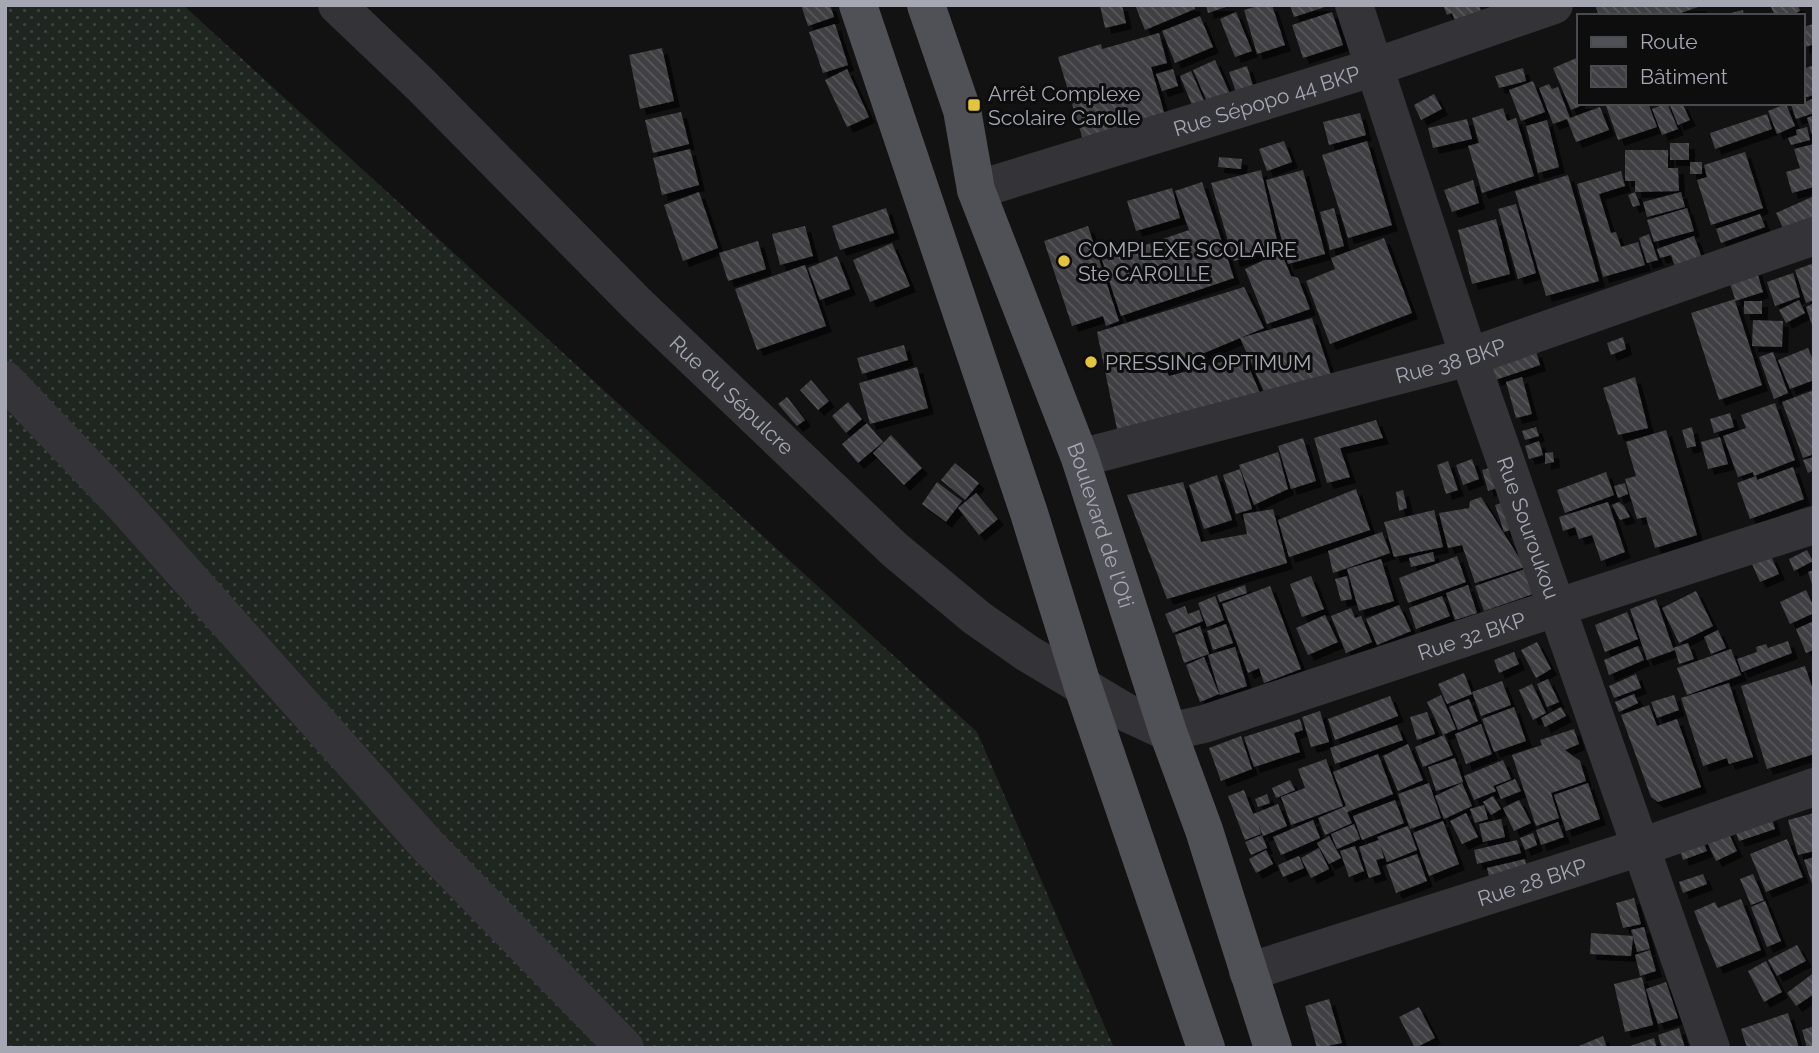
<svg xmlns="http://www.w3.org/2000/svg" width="1819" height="1053" viewBox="0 0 1819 1053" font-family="Raleway,sans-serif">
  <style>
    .grass { fill: url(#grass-dots) }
    .building { fill: url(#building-back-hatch); filter: url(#shadow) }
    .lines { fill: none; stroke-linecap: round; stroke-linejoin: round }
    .minor { stroke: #333338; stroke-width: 38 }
    .major { stroke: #505057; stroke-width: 38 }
    .poi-dot { fill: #e3c53b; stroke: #0d0d0e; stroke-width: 2.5 }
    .labels { text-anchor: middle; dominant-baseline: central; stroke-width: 6; stroke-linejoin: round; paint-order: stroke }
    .poi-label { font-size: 21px; fill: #a5a7b3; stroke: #0d0d0e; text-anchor: start }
    .street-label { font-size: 21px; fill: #a5a7b3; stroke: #0d0d0e }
  </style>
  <defs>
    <pattern id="grass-dots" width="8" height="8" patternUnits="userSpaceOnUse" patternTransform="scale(1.75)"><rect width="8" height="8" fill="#1f2620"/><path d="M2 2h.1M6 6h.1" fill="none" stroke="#3d433e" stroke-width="1.8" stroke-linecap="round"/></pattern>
    <pattern id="building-back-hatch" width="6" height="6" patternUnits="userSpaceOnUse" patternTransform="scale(1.75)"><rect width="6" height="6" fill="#3f3f43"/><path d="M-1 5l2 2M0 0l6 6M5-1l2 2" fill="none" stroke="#58585c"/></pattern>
    <filter id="shadow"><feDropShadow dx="6" dy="6" stdDeviation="0" flood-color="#0009"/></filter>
  </defs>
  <rect width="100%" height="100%" fill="#121213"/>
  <path class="grass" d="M 5,5 L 183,5 L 977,732 L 1114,1048 L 5,1048 Z"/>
  <g class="building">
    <path d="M 801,5 L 830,5 L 834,17 L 808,26 Z"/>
    <path d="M 1100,5 L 1122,5 L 1126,23 L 1105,28 Z"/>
    <path d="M 1135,5 L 1194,5 L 1195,9 L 1145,30 Z"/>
    <path d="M 1206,5 L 1229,5 L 1229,6 L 1208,13 Z"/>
    <path d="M 1261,5 L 1272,5 L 1285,45 L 1257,54 L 1244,10 Z"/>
    <path d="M 1290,5 L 1328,5 L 1328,6 L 1294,17 Z"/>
    <path d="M 1443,5 L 1479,5 L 1484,20 L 1458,30 L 1452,13 L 1447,15 Z"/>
    <path d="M 1595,5 L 1701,5 L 1701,6 L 1672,16 L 1599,16 Z"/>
    <path d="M 1770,5 L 1798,5 L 1800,11 L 1790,16 L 1775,16 Z"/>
    <path d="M 1743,10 L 1744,16 L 1724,16 L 1723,15 Z"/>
    <path d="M 1236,12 L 1252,51 L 1235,57 L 1220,19 Z"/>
    <path d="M 1332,12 L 1343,45 L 1303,58 L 1292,25 Z"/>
    <path d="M 1200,16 L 1213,47 L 1175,63 L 1162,31 Z"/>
    <path d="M 835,24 L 848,65 L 823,73 L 809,32 Z"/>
    <path d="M 1813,24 L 1814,44 L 1803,48 L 1803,27 Z"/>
    <path d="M 1159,33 L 1167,63 L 1151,67 L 1168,126 L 1086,150 L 1058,57 L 1101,44 L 1102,49 Z"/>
    <path d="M 662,48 L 674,101 L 640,109 L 629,55 Z"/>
    <path d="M 1579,57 L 1579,103 L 1587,103 L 1571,110 L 1553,68 Z"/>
    <path d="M 1215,60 L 1234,103 L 1209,106 L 1193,70 Z"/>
    <path d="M 1814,65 L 1814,95 L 1803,98 L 1803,69 Z"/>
    <path d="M 1247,66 L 1254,89 L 1237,95 L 1229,72 Z"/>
    <path d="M 1523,68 L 1526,81 L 1499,88 L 1495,76 Z"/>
    <path d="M 847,69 L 869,117 L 847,127 L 825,80 Z"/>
    <path d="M 1173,69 L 1178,86 L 1162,91 L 1156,74 Z"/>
    <path d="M 1191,71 L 1206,105 L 1194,110 L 1180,76 Z"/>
    <path d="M 1533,81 L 1545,112 L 1521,121 L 1509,90 Z"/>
    <path d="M 1549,84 L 1552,89 L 1558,87 L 1570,118 L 1600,107 L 1609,130 L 1576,142 L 1567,119 L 1553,124 L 1539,88 Z"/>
    <path d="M 1434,94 L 1442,109 L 1421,120 L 1414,105 Z"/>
    <path d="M 1814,98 L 1814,113 L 1796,119 L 1791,105 L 1803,103 Z"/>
    <path d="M 1605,103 L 1648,103 L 1657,127 L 1618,140 Z"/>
    <path d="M 1667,103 L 1678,129 L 1662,135 L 1652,109 Z"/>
    <path d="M 1669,103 L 1682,103 L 1690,120 L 1678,125 Z"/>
    <path d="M 1786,104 L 1795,126 L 1777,134 L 1768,111 Z"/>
    <path d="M 1503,108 L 1507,121 L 1516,118 L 1534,176 L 1482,193 L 1468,146 L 1479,143 L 1472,118 Z"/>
    <path d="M 681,112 L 689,144 L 653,153 L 645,120 Z"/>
    <path d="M 1360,113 L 1366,135 L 1329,145 L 1323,122 Z"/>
    <path d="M 1767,114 L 1772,129 L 1715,149 L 1710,133 Z"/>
    <path d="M 1814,115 L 1814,138 L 1813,138 L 1807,118 Z"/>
    <path d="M 1467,119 L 1472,139 L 1433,148 L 1428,128 Z"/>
    <path d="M 1547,120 L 1559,167 L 1538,173 L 1526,126 Z"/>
    <path d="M 1807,127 L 1810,140 L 1791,145 L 1788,138 L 1797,135 L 1796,130 Z"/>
    <path d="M 1284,141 L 1292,162 L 1267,171 L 1259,149 Z"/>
    <path d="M 1367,141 L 1392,225 L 1348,238 L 1322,155 Z"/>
    <rect x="1670" y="143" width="19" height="17"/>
    <path d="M 1814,144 L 1814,187 L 1792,193 L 1786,172 L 1800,168 L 1794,149 Z"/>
    <path d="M 690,149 L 699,185 L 662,195 L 653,158 Z"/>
    <path d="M 1625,150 L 1668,150 L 1668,168 L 1678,168 L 1679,191 L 1635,192 L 1635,181 L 1625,181 Z"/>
    <path d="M 1745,152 L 1763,208 L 1711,225 L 1697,180 L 1707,177 L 1704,165 Z"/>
    <path d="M 1219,157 L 1242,159 L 1241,169 L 1218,167 Z"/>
    <rect x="1690" y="162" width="12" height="12"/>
    <path d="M 1261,170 L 1279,249 L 1234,261 L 1211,183 Z"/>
    <path d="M 1303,170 L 1325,254 L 1288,264 L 1266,180 Z"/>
    <path d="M 1621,171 L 1625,186 L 1599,194 L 1611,233 L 1616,232 L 1621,247 L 1638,242 L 1645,265 L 1603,277 L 1577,184 Z"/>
    <path d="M 1568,175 L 1599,281 L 1546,296 L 1515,191 Z"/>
    <path d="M 1473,180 L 1479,203 L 1452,212 L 1444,190 Z"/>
    <path d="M 1202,182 L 1234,278 L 1121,316 L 1102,260 L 1189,230 L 1175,191 Z"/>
    <path d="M 1172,188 L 1180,218 L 1136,231 L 1127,201 Z"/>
    <path d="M 699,192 L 718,248 L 683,261 L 664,205 Z"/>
    <path d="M 1635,192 L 1640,205 L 1633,207 L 1628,195 Z"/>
    <path d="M 1681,192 L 1685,207 L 1647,217 L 1643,202 Z"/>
    <path d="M 1814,196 L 1814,225 L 1787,237 L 1776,213 Z"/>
    <path d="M 1516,204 L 1536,273 L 1518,279 L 1498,209 Z"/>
    <path d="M 886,208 L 894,233 L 840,250 L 832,226 Z"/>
    <path d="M 1334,208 L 1344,246 L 1330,250 L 1320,212 Z"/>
    <path d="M 1687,208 L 1694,231 L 1654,242 L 1647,220 Z"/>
    <path d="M 1760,214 L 1765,227 L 1721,243 L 1716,229 Z"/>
    <path d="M 1496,219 L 1510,274 L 1472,284 L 1458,230 Z"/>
    <path d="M 805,226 L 813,256 L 780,265 L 772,234 Z"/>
    <path d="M 1088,226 L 1119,321 L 1106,326 L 1103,316 L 1072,326 L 1044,241 Z"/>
    <path d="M 1649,234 L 1658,260 L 1647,263 L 1639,238 Z"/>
    <path d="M 1694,236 L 1704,264 L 1677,273 L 1671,255 L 1660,258 L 1657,249 Z"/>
    <path d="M 1384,238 L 1412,313 L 1330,344 L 1306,281 L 1335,269 L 1331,258 Z"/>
    <path d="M 758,241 L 766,269 L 728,281 L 719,253 Z"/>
    <path d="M 892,243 L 910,286 L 870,302 L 853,260 Z"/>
    <path d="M 1281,252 L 1291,276 L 1298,278 L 1310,309 L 1267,324 L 1245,269 Z"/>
    <path d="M 837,256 L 850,289 L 820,300 L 808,268 Z"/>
    <path d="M 1814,263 L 1814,300 L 1806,303 L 1795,270 Z"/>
    <path d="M 805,265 L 826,326 L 757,350 L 735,289 Z"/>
    <path d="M 1756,269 L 1763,292 L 1735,301 L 1762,385 L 1719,400 L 1691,313 L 1735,299 L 1728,278 Z"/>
    <path d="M 1793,273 L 1800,297 L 1775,306 L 1767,282 Z"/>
    <path d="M 1244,287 L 1264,328 L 1166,369 L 1169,376 L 1244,356 L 1260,393 L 1118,434 L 1097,332 Z"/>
    <path d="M 1799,300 L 1805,313 L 1786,323 L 1779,310 Z"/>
    <rect x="1744" y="301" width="18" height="13"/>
    <path d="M 1814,303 L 1814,328 L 1813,328 L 1806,307 Z"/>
    <path d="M 1312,318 L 1331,375 L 1265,394 L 1240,338 Z"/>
    <path d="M 1753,320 L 1783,321 L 1782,347 L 1752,346 Z"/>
    <path d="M 1623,337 L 1626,349 L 1611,355 L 1607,343 Z"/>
    <path d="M 904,345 L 908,360 L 862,374 L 857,358 Z"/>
    <path d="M 1808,348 L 1814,362 L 1814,380 L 1790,389 L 1778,360 Z"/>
    <path d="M 1536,351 L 1540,365 L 1495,380 L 1490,366 Z"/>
    <path d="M 1773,352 L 1788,393 L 1774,399 L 1759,357 Z"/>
    <path d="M 917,367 L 928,408 L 870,424 L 859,383 Z"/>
    <path d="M 1522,377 L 1532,414 L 1516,418 L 1506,382 Z"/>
    <path d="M 1635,377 L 1648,428 L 1618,435 L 1603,388 Z"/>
    <path d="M 811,380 L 829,401 L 818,410 L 800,390 Z"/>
    <path d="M 1814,390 L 1814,454 L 1803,458 L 1782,402 Z"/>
    <path d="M 787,397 L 805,420 L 797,426 L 778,404 Z"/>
    <path d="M 848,402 L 862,419 L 846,433 L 832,416 Z"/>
    <path d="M 1775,403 L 1795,460 L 1754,476 L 1753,472 L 1738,477 L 1723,436 L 1746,428 L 1741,415 Z"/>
    <path d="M 1730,413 L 1734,427 L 1714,433 L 1710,419 Z"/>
    <path d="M 1376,420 L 1383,438 L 1340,448 L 1350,477 L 1327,483 L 1314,438 Z"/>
    <path d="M 867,423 L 883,442 L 858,463 L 842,444 Z"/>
    <path d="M 1536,427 L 1539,436 L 1525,440 L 1522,431 Z"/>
    <path d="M 1692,427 L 1696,446 L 1687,448 L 1682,430 Z"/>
    <path d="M 1666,430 L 1697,535 L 1655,548 L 1646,517 L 1637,519 L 1625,479 L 1636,476 L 1626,442 Z"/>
    <path d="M 891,435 L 922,468 L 904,485 L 873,453 Z"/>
    <path d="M 1720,437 L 1728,464 L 1708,469 L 1701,442 Z"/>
    <path d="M 1303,438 L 1316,481 L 1291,489 L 1278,446 Z"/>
    <path d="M 1539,441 L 1543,455 L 1529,459 L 1525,446 Z"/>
    <path d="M 1278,452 L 1288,489 L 1254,505 L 1239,465 Z"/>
    <path d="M 1553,452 L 1554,462 L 1545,464 L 1545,453 Z"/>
    <path d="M 1814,457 L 1814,470 L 1808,473 L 1803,460 Z"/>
    <path d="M 1472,459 L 1479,479 L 1463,485 L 1456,465 Z"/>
    <path d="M 1448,461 L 1458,490 L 1446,494 L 1437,465 Z"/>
    <path d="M 955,463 L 979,483 L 965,500 L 941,480 Z"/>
    <path d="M 1497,466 L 1503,486 L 1488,491 L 1482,470 Z"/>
    <path d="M 1793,467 L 1804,499 L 1750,519 L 1737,483 L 1756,476 L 1757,480 Z"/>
    <path d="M 1240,469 L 1252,509 L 1236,514 L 1223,475 Z"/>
    <path d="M 1606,472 L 1614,495 L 1565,513 L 1557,490 Z"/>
    <path d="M 1217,475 L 1232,520 L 1204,529 L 1189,485 Z"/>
    <path d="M 937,482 L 962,501 L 946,522 L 922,504 Z"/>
    <path d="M 1183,482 L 1201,542 L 1247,534 L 1243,514 L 1273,509 L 1287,563 L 1167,599 L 1127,495 Z"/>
    <path d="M 1625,483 L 1628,494 L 1618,498 L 1614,486 Z"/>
    <path d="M 1356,489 L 1370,530 L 1289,557 L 1278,520 Z"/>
    <path d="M 1403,490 L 1407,508 L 1399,511 L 1396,492 Z"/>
    <path d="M 976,493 L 998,519 L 979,535 L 958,508 Z"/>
    <path d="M 1481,497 L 1525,567 L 1475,583 L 1462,545 L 1448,548 L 1439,513 L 1469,508 L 1470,501 Z"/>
    <path d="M 1513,499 L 1522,526 L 1504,532 L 1495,505 Z"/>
    <path d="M 1608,502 L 1625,552 L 1601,561 L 1592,535 L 1579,539 L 1575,527 L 1563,531 L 1559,517 Z"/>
    <path d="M 1619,502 L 1624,506 L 1630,517 L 1620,520 L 1612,505 Z"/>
    <path d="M 1434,510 L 1443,547 L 1394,557 L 1384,522 Z"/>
    <path d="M 1382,532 L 1390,553 L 1333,573 L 1328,551 Z"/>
    <path d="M 1807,550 L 1813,561 L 1794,571 L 1789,559 Z"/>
    <path d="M 1433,552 L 1435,561 L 1411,567 L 1409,558 Z"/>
    <path d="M 1457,556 L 1466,582 L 1408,603 L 1399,578 Z"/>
    <path d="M 1771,556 L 1779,574 L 1760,582 L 1752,564 Z"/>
    <path d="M 1381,559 L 1394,601 L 1359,611 L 1347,569 Z"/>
    <path d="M 1525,569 L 1533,594 L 1484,611 L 1475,586 Z"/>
    <path d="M 1814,570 L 1814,587 L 1813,587 L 1808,572 Z"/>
    <path d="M 1311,576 L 1324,609 L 1302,617 L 1290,584 Z"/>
    <path d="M 1347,576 L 1352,599 L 1341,601 L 1335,579 Z"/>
    <path d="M 1245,585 L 1247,593 L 1220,602 L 1217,595 Z"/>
    <path d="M 1468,585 L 1477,613 L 1455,620 L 1446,593 Z"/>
    <path d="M 1270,586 L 1301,669 L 1264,683 L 1259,668 L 1248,673 L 1222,604 Z"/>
    <path d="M 1806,590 L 1814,607 L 1814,613 L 1790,624 L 1780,602 Z"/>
    <path d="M 1696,591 L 1713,626 L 1679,643 L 1662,608 Z"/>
    <path d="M 1215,596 L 1224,620 L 1207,627 L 1198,603 Z"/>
    <path d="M 1442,596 L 1450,616 L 1416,629 L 1409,608 Z"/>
    <path d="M 1656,599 L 1673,648 L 1688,643 L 1694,659 L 1679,664 L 1675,650 L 1647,660 L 1630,609 Z"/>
    <path d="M 1399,605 L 1411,631 L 1377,645 L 1366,619 Z"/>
    <path d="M 1185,606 L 1188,614 L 1199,610 L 1203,621 L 1173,633 L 1165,614 Z"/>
    <path d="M 1351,608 L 1355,618 L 1361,616 L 1372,642 L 1346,653 L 1331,616 Z"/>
    <path d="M 1627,612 L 1638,639 L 1605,652 L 1595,625 Z"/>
    <path d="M 1325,615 L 1338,642 L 1308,655 L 1296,628 Z"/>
    <path d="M 1814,621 L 1814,650 L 1806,653 L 1796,629 Z"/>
    <path d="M 1226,624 L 1233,643 L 1213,650 L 1207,631 Z"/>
    <path d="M 1200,626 L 1209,654 L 1184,663 L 1175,635 Z"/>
    <path d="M 1718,630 L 1726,648 L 1711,654 L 1704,637 Z"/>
    <path d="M 1788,641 L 1792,653 L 1742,672 L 1737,659 L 1757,652 L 1756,647 L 1766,644 L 1768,648 Z"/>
    <path d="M 1537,642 L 1551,669 L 1536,678 L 1521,650 Z"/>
    <path d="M 1638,646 L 1644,660 L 1609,675 L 1604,660 Z"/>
    <path d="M 1235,647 L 1247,686 L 1220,695 L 1208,655 Z"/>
    <path d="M 1731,649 L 1741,675 L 1687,695 L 1677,668 Z"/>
    <path d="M 1514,652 L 1519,664 L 1499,673 L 1494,660 Z"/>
    <path d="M 1204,657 L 1219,694 L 1200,702 L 1186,665 Z"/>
    <path d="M 1805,666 L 1814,693 L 1814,754 L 1767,769 L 1741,686 Z"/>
    <path d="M 1464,673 L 1472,694 L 1447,704 L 1438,684 Z"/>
    <path d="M 1636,674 L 1641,688 L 1614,698 L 1609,686 Z"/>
    <path d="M 1548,679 L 1559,702 L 1547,707 L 1537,684 Z"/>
    <path d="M 1502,681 L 1511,705 L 1481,716 L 1472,692 Z"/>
    <path d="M 1729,683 L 1753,757 L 1729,764 L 1727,758 L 1703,766 L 1681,698 Z"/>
    <path d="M 1532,684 L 1546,713 L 1533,720 L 1519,690 Z"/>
    <path d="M 1634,694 L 1638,703 L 1619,712 L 1615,702 Z"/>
    <path d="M 1441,695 L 1456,729 L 1443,735 L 1427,702 Z"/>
    <path d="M 1674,695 L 1679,710 L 1657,718 L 1651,702 Z"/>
    <path d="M 1390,696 L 1398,716 L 1335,740 L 1328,719 Z"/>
    <path d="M 1469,699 L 1478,721 L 1458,730 L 1449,707 Z"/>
    <path d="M 1649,705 L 1657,726 L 1677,719 L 1701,787 L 1658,802 L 1651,797 L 1621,715 Z"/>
    <path d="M 1514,707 L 1526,741 L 1494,752 L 1482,719 Z"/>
    <path d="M 1561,707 L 1566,716 L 1545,727 L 1541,718 Z"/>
    <path d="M 1320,711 L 1329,742 L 1311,747 L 1302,717 Z"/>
    <path d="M 1427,712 L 1435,734 L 1417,740 L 1410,717 Z"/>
    <path d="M 1300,719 L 1303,730 L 1294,733 L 1300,752 L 1254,767 L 1244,737 Z"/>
    <path d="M 1481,724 L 1492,754 L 1466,764 L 1455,734 Z"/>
    <path d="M 1397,725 L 1403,740 L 1335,764 L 1330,748 Z"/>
    <path d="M 1574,729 L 1579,744 L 1565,750 L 1580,761 L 1586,781 L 1551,793 L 1559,818 L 1536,826 L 1512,755 L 1542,745 L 1540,740 Z"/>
    <path d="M 1444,735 L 1453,755 L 1423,767 L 1415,747 Z"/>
    <path d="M 1241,736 L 1252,769 L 1221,781 L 1209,748 Z"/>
    <path d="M 1408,744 L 1423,780 L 1398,791 L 1383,756 Z"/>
    <path d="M 1378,754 L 1393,794 L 1347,812 L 1352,823 L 1325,835 L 1318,818 L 1346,806 L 1333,772 Z"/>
    <path d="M 1455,758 L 1463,782 L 1436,791 L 1428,767 Z"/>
    <path d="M 1326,759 L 1343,806 L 1291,825 L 1281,797 L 1305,788 L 1298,769 Z"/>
    <path d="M 1503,760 L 1511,779 L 1493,786 L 1496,791 L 1474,800 L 1464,776 Z"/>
    <path d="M 1515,779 L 1521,791 L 1501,799 L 1496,787 Z"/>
    <path d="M 1290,780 L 1295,790 L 1276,798 L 1272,788 Z"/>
    <path d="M 1429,783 L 1441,818 L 1410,829 L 1398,794 Z"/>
    <path d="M 1462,783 L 1472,806 L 1444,819 L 1435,796 Z"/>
    <path d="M 1588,783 L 1600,819 L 1566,831 L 1554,795 Z"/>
    <path d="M 1244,790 L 1253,814 L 1278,804 L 1287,826 L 1263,836 L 1258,823 L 1261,834 L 1245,840 L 1228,796 Z"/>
    <path d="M 1267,794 L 1270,803 L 1258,807 L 1255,799 Z"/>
    <path d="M 1493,796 L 1501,809 L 1491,815 L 1483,802 Z"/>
    <path d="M 1395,800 L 1404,823 L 1362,840 L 1353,816 Z"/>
    <path d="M 1519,800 L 1531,823 L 1514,831 L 1503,808 Z"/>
    <path d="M 1484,805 L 1488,819 L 1475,823 L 1470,809 Z"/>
    <path d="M 1466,813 L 1478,837 L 1462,844 L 1450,821 Z"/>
    <path d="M 1814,813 L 1814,851 L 1798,855 L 1788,820 Z"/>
    <path d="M 1771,816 L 1775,829 L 1739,841 L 1734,828 Z"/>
    <path d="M 1501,819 L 1505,837 L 1483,842 L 1479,824 Z"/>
    <path d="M 1313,820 L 1320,838 L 1281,855 L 1273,837 Z"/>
    <path d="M 1443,821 L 1459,864 L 1429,876 L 1413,833 Z"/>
    <path d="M 1558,822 L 1564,837 L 1541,845 L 1536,830 Z"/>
    <path d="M 1354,824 L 1360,839 L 1337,849 L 1331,834 Z"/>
    <path d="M 1408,826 L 1417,850 L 1387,862 L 1380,844 L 1384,858 L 1376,860 L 1381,874 L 1369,878 L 1359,847 L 1379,840 L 1377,837 Z"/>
    <path d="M 1727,830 L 1737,851 L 1716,861 L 1706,840 Z"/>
    <path d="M 1533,833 L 1537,845 L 1525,850 L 1520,838 Z"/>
    <path d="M 1262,835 L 1267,848 L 1251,855 L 1245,842 Z"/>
    <path d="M 1329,836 L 1341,858 L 1329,864 L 1317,843 Z"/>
    <path d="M 1702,839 L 1707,851 L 1683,860 L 1679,848 Z"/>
    <path d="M 1787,839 L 1803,877 L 1766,892 L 1750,854 Z"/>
    <path d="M 1517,840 L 1521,853 L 1477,864 L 1474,850 Z"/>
    <path d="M 1355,846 L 1364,871 L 1349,877 L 1340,851 Z"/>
    <path d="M 1319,848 L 1329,869 L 1311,878 L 1301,858 Z"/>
    <path d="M 1266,850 L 1273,864 L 1256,873 L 1249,859 Z"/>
    <path d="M 1417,854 L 1427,881 L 1396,893 L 1386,865 Z"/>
    <path d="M 1299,856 L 1304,868 L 1283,877 L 1278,865 Z"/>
    <path d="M 1814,857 L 1814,887 L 1813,887 L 1804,860 Z"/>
    <path d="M 1525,859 L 1528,872 L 1490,881 L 1487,868 Z"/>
    <path d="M 1703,874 L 1707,884 L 1683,893 L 1679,882 Z"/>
    <path d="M 1753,874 L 1764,900 L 1751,905 L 1740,879 Z"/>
    <path d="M 1634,898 L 1641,924 L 1623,928 L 1616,903 Z"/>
    <path d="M 1741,899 L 1761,950 L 1717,968 L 1694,911 L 1715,902 L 1718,908 Z"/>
    <path d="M 1765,901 L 1781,941 L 1767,947 L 1751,907 Z"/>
    <path d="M 1644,927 L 1650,949 L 1637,952 L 1633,937 L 1631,956 L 1590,954 L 1591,933 L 1633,936 L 1631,930 Z"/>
    <path d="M 1797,945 L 1806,961 L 1777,976 L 1768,960 Z"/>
    <path d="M 1650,950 L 1656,971 L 1640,976 L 1635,955 Z"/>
    <path d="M 1766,961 L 1782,992 L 1764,1002 L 1748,971 Z"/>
    <path d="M 1812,974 L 1814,994 L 1796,1006 L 1787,993 Z"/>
    <path d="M 1642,977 L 1653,1025 L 1625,1032 L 1614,984 Z"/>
    <path d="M 1666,982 L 1678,1018 L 1658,1024 L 1646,989 Z"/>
    <path d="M 1329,999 L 1342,1043 L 1317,1048 L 1305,1006 Z"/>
    <path d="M 1419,1007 L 1435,1038 L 1415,1048 L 1399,1017 Z"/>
    <path d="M 1788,1013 L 1799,1048 L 1747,1048 L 1741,1029 Z"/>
    <path d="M 1814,1026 L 1814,1048 L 1807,1048 L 1802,1030 Z"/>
    <path d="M 1679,1028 L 1685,1048 L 1662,1048 L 1658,1035 Z"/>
    <path d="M 1603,1036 L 1607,1048 L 1574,1048 Z"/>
    <path d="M 1654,1038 L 1657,1048 L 1627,1048 L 1627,1047 Z"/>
  </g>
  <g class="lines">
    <g class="minor">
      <path id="s1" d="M 337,5 L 421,85 L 637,304 L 895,550 L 977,618 L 1027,653 L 1129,714 L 1168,732 L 1204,724 L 1558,607 L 1814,525"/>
      <path id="s2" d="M 1354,5 L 1469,357 L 1711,1048"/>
      <path id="s3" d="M 976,190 L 1375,67 L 1554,5"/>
      <path d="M 5,380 L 123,504 L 428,846 L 625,1048"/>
      <path id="s4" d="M 1080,458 L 1469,357 L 1814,236"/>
      <path id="s5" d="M 1248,972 L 1641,847 L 1814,787"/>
    </g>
    <g class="major">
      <path d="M 858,5 L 1029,513 L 1082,684 L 1206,1048"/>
      <path id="s6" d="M 926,5 L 962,110 L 976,190 L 1080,458 L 1168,732 L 1204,830 L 1273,1048"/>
    </g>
  </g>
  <g class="poi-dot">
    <rect x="967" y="98" width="14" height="14" rx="3.5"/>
    <circle cx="1064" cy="261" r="7"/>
    <circle cx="1091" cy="362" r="7"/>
  </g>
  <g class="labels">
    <g class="poi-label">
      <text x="988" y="93">Arrêt Complexe<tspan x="988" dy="24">Scolaire Carolle</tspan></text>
      <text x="1078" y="249">COMPLEXE SCOLAIRE<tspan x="1078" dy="24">Ste CAROLLE</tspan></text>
      <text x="1105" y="362">PRESSING OPTIMUM</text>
    </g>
    <g class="street-label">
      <text stroke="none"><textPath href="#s3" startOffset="304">Rue Sépopo 44 BKP</textPath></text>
      <text stroke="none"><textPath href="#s4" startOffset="383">Rue 38 BKP</textPath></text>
      <text stroke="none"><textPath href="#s1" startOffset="555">Rue du Sépulcre</textPath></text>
      <text stroke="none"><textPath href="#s6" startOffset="550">Boulevard de l'Oti</textPath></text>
      <text stroke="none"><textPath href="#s2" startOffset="551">Rue Souroukou</textPath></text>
      <text stroke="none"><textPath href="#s1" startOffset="1428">Rue 32 BKP</textPath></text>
      <text stroke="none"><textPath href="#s5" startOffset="298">Rue 28 BKP</textPath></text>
    </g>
  </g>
  <rect width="1819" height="1053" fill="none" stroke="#a5a7b3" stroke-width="14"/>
  <rect x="1577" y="14" width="228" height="91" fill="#0d0d0e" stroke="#4a4b50" stroke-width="2"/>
  <rect x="1591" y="37" width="35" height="10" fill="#505057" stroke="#4a4b50" stroke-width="2"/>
  <text x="1640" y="49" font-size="21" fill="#a5a7b3">Route</text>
  <rect x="1591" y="66" width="35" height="21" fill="url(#building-back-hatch)" stroke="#4a4b50" stroke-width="2"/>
  <text x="1640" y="84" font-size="21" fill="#a5a7b3">Bâtiment</text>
</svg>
